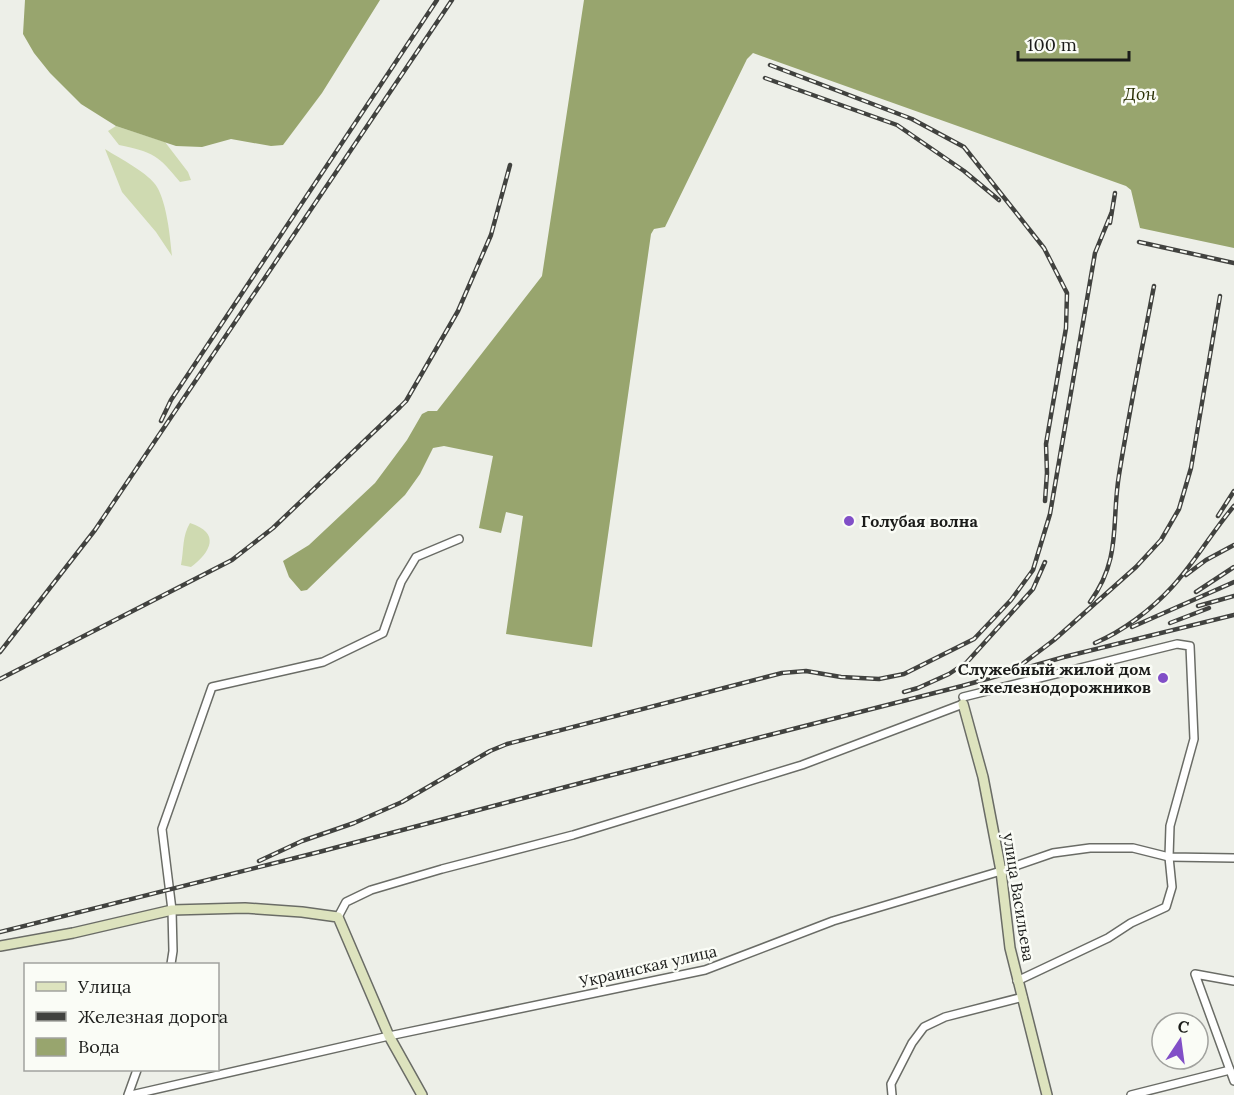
<svg xmlns="http://www.w3.org/2000/svg" width="1234" height="1095" viewBox="0 0 1234 1095" font-family="Lora,serif">
  <style>
    .green { fill: #cfdab1 }
    .water { fill: #98a56e }
    .lines { fill: none; stroke-linecap: round; stroke-linejoin: round }
    .street-casing { stroke: #6a6c66; stroke-width: 10 }
    .secondary-casing { stroke: #6a6c66; stroke-width: 12 }
    .street { stroke: #fff; stroke-width: 7 }
    .secondary { stroke: #dde3be; stroke-width: 9 }
    .rail-casing { stroke: #41423f; stroke-width: 4.5 }
    .rail { stroke: #fafcf6; stroke-width: 2; stroke-dasharray: 7; stroke-linecap: butt }
    .poi-dot { fill: #814fc7; stroke: #fafcf6; stroke-width: 2 }
    .labels { text-anchor: middle; dominant-baseline: central; stroke-width: 5; stroke-linejoin: round; paint-order: stroke }
    .poi-label { font-size: 16px; font-weight: bold; fill: #1b1c1a; stroke: #fafcf6; text-anchor: start }
    .street-label { font-size: 16px; fill: #1b1c1a; stroke: #fafcf6 }
    .water-label { font-size: 18px; font-style: italic; fill: #282f03; stroke: #fafcf6 }
  </style>
  <rect width="100%" height="100%" fill="#edefe8"/>
  <g class="green">
    <path d="M 116,126 L 165,142 L 188,172 L 191,180 L 180,182 C 158,155 153,152 119,145 L 108,131 Z"/>
    <path d="M 105,149 C 119,158 149,173 157,187 C 167,204 170,236 172,256 L 156,232 L 122,192 Z"/>
    <path d="M 190,523 C 221,533 211,552 191,567 L 181,565 C 184,550 182,536 190,523 Z"/>
  </g>
  <g class="water">
    <path d="M 25,0 L 380,0 L 322,93 L 283,145 L 271,146 L 231,139 L 202,147 L 176,146 L 116,126 L 81,104 L 50,73 L 34,53 L 23,34 Z"/>
    <path d="M 584,0 L 1234,0 L 1234,248 L 1140,228 L 1131,190 L 1126,186 L 753,53 L 747,59 L 665,227 L 654,229 L 651,234 L 592,647 L 506,634 L 523,516 L 506,512 L 501,533 L 479,528 L 493,456 L 444,446 L 433,448 L 420,474 L 405,495 L 307,590 L 301,591 L 289,577 L 283,561 L 309,545 L 375,483 L 407,440 L 422,414 L 428,411 L 437,411 L 542,276 Z"/>
  </g>
  <g class="lines">
    <g class="street-casing">
      <g id="street">
        <path d="M 963,697 L 1177,644 L 1190,646 L 1194,739 L 1170,826 L 1169,857 L 1172,887 L 1166,907 L 1131,923 L 1108,938 L 1017,981"/>
        <path d="M 338,917 L 346,902 L 371,890 L 442,869 L 573,835 L 802,765 L 963,704"/>
        <path d="M 171,964 L 173,951 L 172,910 L 162,829 L 212,687 L 323,662 L 383,633 L 401,582 L 416,557 L 459,539"/>
        <path d="M 1234,981 L 1195,974 L 1234,1081"/>
        <path d="M 128,1095 L 137,1070"/>
        <path d="M 131,1095 L 389,1036 L 705,970 L 833,921 L 1001,871 L 1053,853 L 1090,848 L 1133,848 L 1169,857 L 1234,858"/>
        <path d="M 892,1095 L 891,1084 L 912,1043 L 924,1027 L 945,1017 L 1023,997"/>
        <path d="M 1131,1095 L 1230,1070"/>
      </g>
    </g>
    <g class="secondary-casing">
      <g id="secondary">
        <path d="M 963,704 L 983,777 L 1001,871 L 1010,948 L 1047,1095"/>
        <path d="M 0,946 L 73,933 L 172,910 L 245,908 L 302,912 L 338,917 L 389,1036 L 422,1095"/>
      </g>
    </g>
    <use href="#street" class="street"/>
    <use href="#secondary" class="secondary"/>
    <g class="rail-casing">
      <g id="rail">
        <path d="M 770,65 L 912,119 L 964,147 L 1044,248 L 1067,293 L 1066,328 L 1046,444 L 1047,473 L 1045,501"/>
        <path d="M 765,78 L 897,125 L 964,171 L 999,200"/>
        <path d="M 1110,223 L 1115,193"/>
        <path d="M 1139,242 L 1234,263"/>
        <path d="M 161,421 L 171,400 L 437,0"/>
        <path d="M 1218,516 L 1234,491"/>
        <path d="M 1186,575 L 1206,560 L 1234,545"/>
        <path d="M 1196,592 L 1234,567"/>
        <path d="M 1090,602 C 1122,558 1111,523 1119,475 C 1129,412 1142,349 1154,286"/>
        <path d="M 1198,606 L 1234,596"/>
        <path d="M 1170,623 L 1209,608"/>
        <path d="M 1132,627 L 1234,582"/>
        <path d="M 1095,643 C 1123,631 1151,610 1172,587 C 1195,562 1212,532 1234,506"/>
        <path d="M 0,652 L 95,530 L 452,0"/>
        <path d="M 1021,665 L 1054,640 L 1136,567 L 1161,540 L 1179,509 L 1191,468 L 1220,296"/>
        <path d="M 0,679 L 232,560 L 273,528 L 400,407 L 406,401 L 458,311 L 491,235 L 510,165"/>
        <path d="M 904,692 L 918,688 L 949,674 L 967,662 L 1033,589 L 1045,562"/>
        <path d="M 259,861 L 302,841 L 354,823 L 402,802 L 490,751 L 507,744 L 782,673 L 806,671 L 841,677 L 879,679 L 904,674 L 974,639 L 1011,600 L 1033,570 L 1050,514 L 1095,253 L 1111,214"/>
        <path d="M 0,932 L 319,852 L 596,779 L 962,686 L 1064,657 L 1234,615"/>
      </g>
    </g>
    <use href="#rail" class="rail"/>
  </g>
  <g class="poi-dot">
    <circle cx="849" cy="521" r="6"/>
    <circle cx="1163" cy="678" r="6"/>
  </g>
  <g class="labels">
    <g class="poi-label">
      <text x="861" y="521">Голубая волна</text>
      <text x="1151" y="669" text-anchor="end">Служебный жилой дом<tspan x="1151" dy="18">железнодорожников</tspan></text>
    </g>
    <g class="street-label">
      <text transform="translate(1019 897) rotate(81)">улица Васильева</text>
      <text transform="translate(648 966) rotate(-13)">Украинская улица</text>
    </g>
    <g class="water-label">
      <text x="1140" y="93">Дон</text>
    </g>
  </g>
  <rect x="24" y="963" width="195" height="108" fill="#fafcf6" stroke="#a1a29e" stroke-width="1.5"/>
  <rect x="36" y="982" width="30" height="9" fill="#dde3be" stroke="#a1a29e" stroke-width="1.5"/>
  <text x="78" y="993" font-size="18" fill="#1b1c1a">Улица</text>
  <rect x="36" y="1012" width="30" height="9" fill="#41423f" stroke="#a1a29e" stroke-width="1.5"/>
  <text x="78" y="1023" font-size="18" fill="#1b1c1a">Железная дорога</text>
  <rect x="36" y="1038" width="30" height="18" fill="#98a56e" stroke="#a1a29e" stroke-width="1.5"/>
  <text x="78" y="1053" font-size="18" fill="#1b1c1a">Вода</text>
  <g transform="translate(1180 1041) rotate(13)"><circle r="28" fill="#fafcf6" stroke="#a1a29e" stroke-width="1.5"/>
  <path d="M0-4.5L10 22L0 15L-10 22Z" fill="#814fc7"/>
  <text y="-9" font-size="16" font-weight="bold" text-anchor="middle" fill="#1b1c1a">С</text>
  </g>
  <path d="M1018 51v9h111v-9" fill="none" stroke="#1b1c1a" stroke-width="3"/>
  <text x="1027" y="51" font-size="18" fill="#1b1c1a" stroke="#fafcf6" stroke-width="4.5" paint-order="stroke">100 m</text>
</svg>
